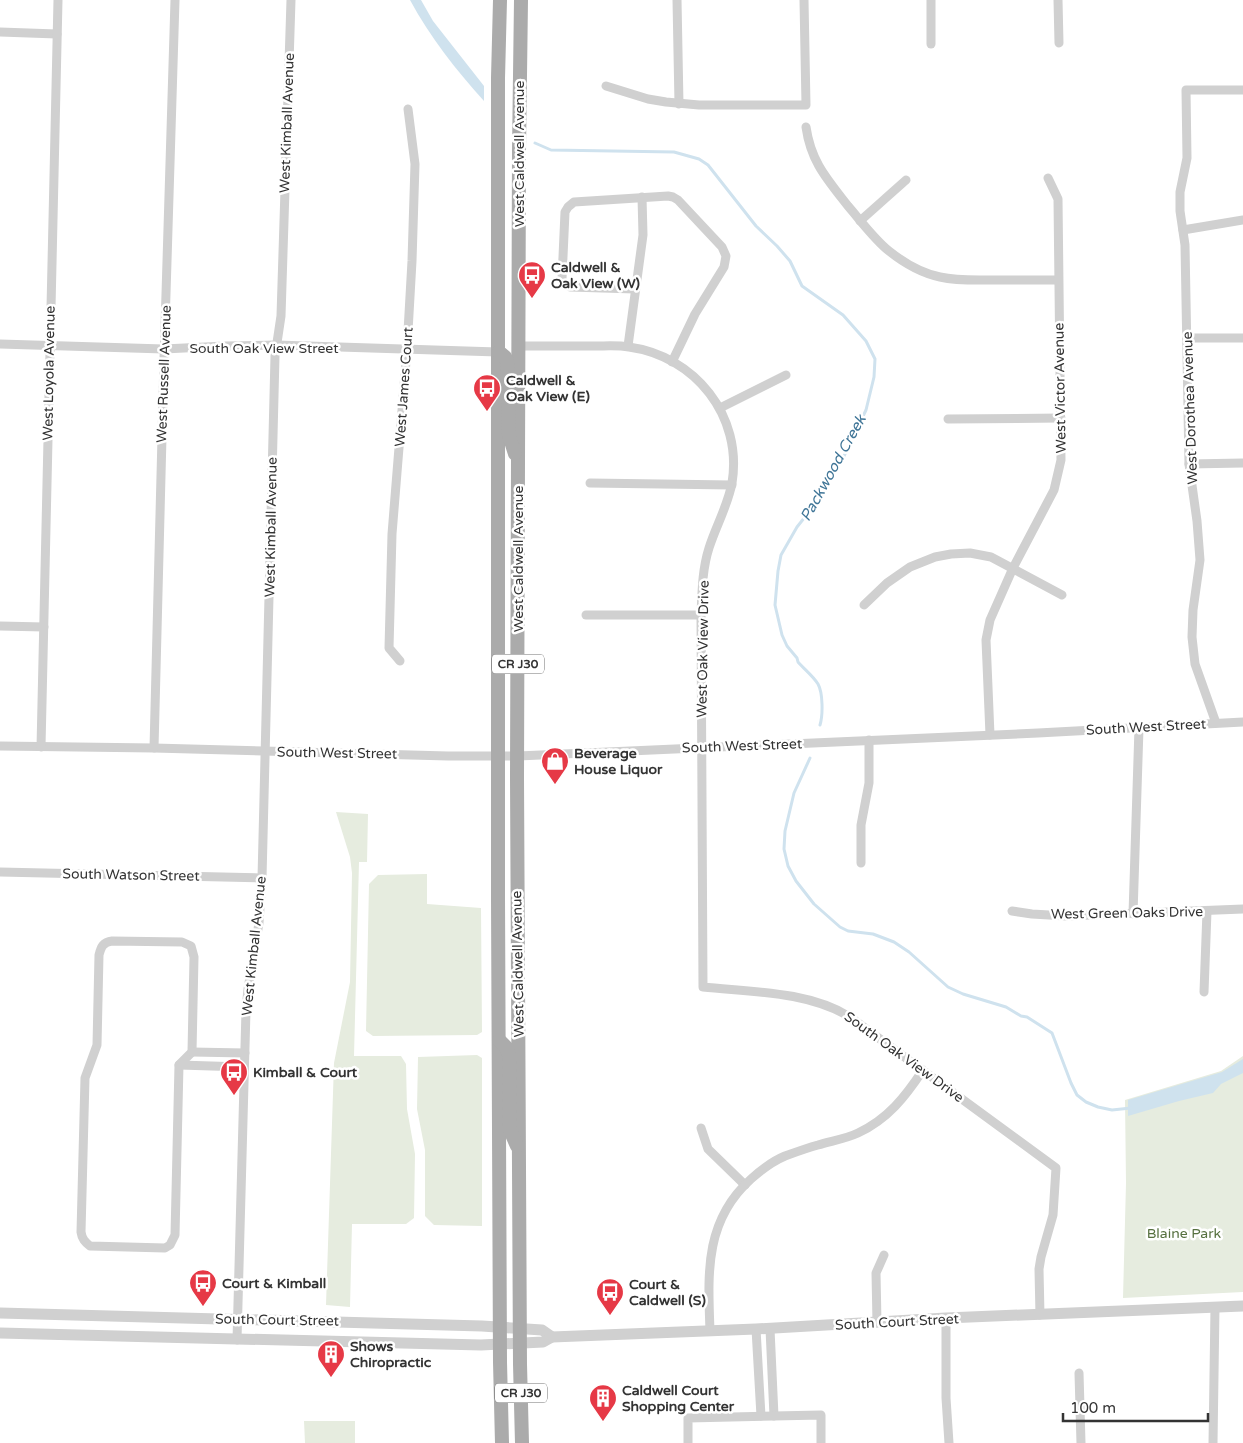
<svg xmlns="http://www.w3.org/2000/svg" width="1243" height="1443" viewBox="0 0 1243 1443" font-family="'Varela Round',sans-serif">
  <style>
    .green { fill: #e6ecdf }
    .water { fill: #cfe2ee }
    .lines { fill: none; stroke-linecap: round; stroke-linejoin: round }
    .stream { stroke: #cfe2ee; stroke-width: 3 }
    .minor { stroke: #d0d0d0; stroke-width: 9 }
    .tertiary { stroke: #d0d0d0; stroke-width: 11 }
    .primary { stroke: #ababab; stroke-width: 14 }
    .labels { text-anchor: middle; dominant-baseline: central; stroke-width: 5; stroke-linejoin: round; paint-order: stroke }
    .shield { fill: #fff; stroke: #707070; stroke-width: 1 }
    .shield-label { font-size: 12px; font-weight: bold; fill: #333 }
    .street-label { font-size: 14px; fill: #333; stroke: #fff }
    .poi-label { font-size: 14px; font-weight: bold; fill: #333; stroke: #fff; text-anchor: start }
    .park-label { font-size: 14px; fill: #56703f; stroke: #fff }
    .water-label { font-size: 15px; font-style: italic; fill: #3f7597; stroke: #fff }
  </style>
  <rect width="100%" height="100%" fill="#fff"/>
  <g class="green">
    <path d="M 336,812 L 368,814 L 367,862 L 359,862 L 354,1056 L 401,1056 L 406,1064 L 407,1109 L 415,1154 L 414,1218 L 406,1224 L 352,1224 L 350,1307 L 326,1305 L 334,1063 L 350,982 L 352,873 L 350,857 Z"/>
    <path d="M 427,874 L 427,904 L 481,908 L 482,1032 L 477,1035 L 373,1036 L 366,1031 L 369,884 L 378,875 Z"/>
    <path d="M 477,1055 L 482,1058 L 482,1226 L 434,1225 L 425,1216 L 425,1150 L 417,1109 L 418,1057 Z"/>
    <path d="M 1243,1056 L 1243,1292 L 1123,1298 L 1126,1183 L 1125,1100 L 1221,1071 Z"/>
    <path d="M 304,1421 L 355,1421 L 355,1443 L 305,1443 Z"/>
  </g>
  <g class="water">
    <path d="M 410,0 L 421,0 L 433,21 L 484,86 L 484,101 C 456,70 430,37 410,0 Z"/>
    <path d="M 1243,1059 L 1243,1073 L 1221,1084 L 1213,1093 L 1179,1101 L 1128,1116 L 1128,1100 L 1222,1072 Z"/>
  </g>
  <g class="lines">
    <g class="stream">
      <path d="M 535,143 L 551,150 L 674,152 L 699,159 L 708,165 L 756,226 L 777,246 L 790,261 L 802,286 L 843,315 L 866,341 L 875,359 L 874,377 L 866,410 L 844,456 L 820,498 L 797,527 L 781,555 L 778,571 L 775,605 L 782,635 L 787,646 L 797,658 L 798,662 C 804,669 813,676 818,684 C 823,693 823,715 820,725"/>
      <path d="M 810,758 L 794,793 L 785,831 L 784,849 L 788,866 L 796,881 L 814,904 L 840,927 L 848,931 L 873,934 L 894,942 L 909,952 L 948,987 L 963,994 L 1006,1007 L 1021,1016 L 1027,1017 L 1052,1033 L 1071,1083 L 1077,1095 L 1086,1102 L 1098,1107 L 1112,1110 L 1131,1108"/>
    </g>
    <g class="minor">
      <path d="M 677,0 L 679,104"/>
      <path d="M 931,0 L 931,44"/>
      <path d="M 1058,0 L 1059,43"/>
      <path d="M 0,32 L 57,34"/>
      <path d="M 606,86 L 648,99 L 666,102 L 699,105 L 806,105 L 804,0"/>
      <path d="M 806,127 C 811,162 827,179 848,206 C 861,221 874,239 889,251 C 904,263 921,273 940,277 C 958,281 975,280 993,280 C 1015,280 1037,280 1058,280"/>
      <path d="M 860,221 L 906,180"/>
      <path d="M 1183,230 L 1243,220"/>
      <path d="M 635,289 L 570,287 L 564,283 L 562,279 L 565,212 L 568,207 L 574,202 L 668,196 L 673,197 L 678,200 L 722,247 L 726,256 L 724,267 L 695,314 L 672,362"/>
      <path d="M 1187,338 L 1243,338"/>
      <path d="M 0,344 L 164,349 L 225,346 L 276,345 L 498,352"/>
      <path d="M 519,346 C 544,346 570,346 595,346 C 606,346 618,345 629,347 C 695,356 743,416 732,483 C 728,505 716,526 709,548 C 702,570 702,593 701,615 L 703,987 C 751,992 808,991 850,1017 L 1056,1168 L 1053,1215 L 1041,1257 L 1039,1269 L 1040,1315"/>
      <path d="M 628,346 L 643,235 L 642,197"/>
      <path d="M 720,408 L 786,375"/>
      <path d="M 948,419 L 1061,418"/>
      <path d="M 1189,464 L 1243,463"/>
      <path d="M 590,483 L 732,485"/>
      <path d="M 864,605 L 887,583 L 910,567 L 935,557 L 951,554 L 970,553 L 991,557 L 1062,595"/>
      <path d="M 586,615 L 701,615"/>
      <path d="M 0,626 L 44,627"/>
      <path d="M 400,661 L 389,648 L 392,534 L 407,349 L 412,261 L 415,164 L 408,109"/>
      <path d="M 1216,723 L 1195,664 L 1192,637 L 1193,610 L 1200,560 L 1197,521 L 1189,464 L 1185,245 L 1180,211 L 1180,192 L 1187,158 L 1186,90 L 1243,90"/>
      <path d="M 990,735 L 986,640 L 990,620 L 1013,568 L 1054,490 L 1061,460 L 1058,199 L 1048,178"/>
      <path d="M 0,746 L 154,748 L 448,756 L 518,756 L 1038,733 L 1243,722"/>
      <path d="M 41,747 L 58,0"/>
      <path d="M 154,748 L 164,359 L 175,0"/>
      <path d="M 861,863 L 861,825 L 869,783 L 869,740"/>
      <path d="M 0,872 L 262,878"/>
      <path d="M 1012,911 L 1032,914 L 1066,916 L 1243,909"/>
      <path d="M 1133,914 L 1139,728"/>
      <path d="M 112,941 L 182,942 L 191,946 L 194,957 L 192,1052 L 179,1065 L 175,1235 L 170,1245 L 165,1248 L 90,1246 C 85,1242 82,1239 81,1232 L 85,1078 L 97,1045 L 99,955 C 101,947 103,942 112,941 Z"/>
      <path d="M 1204,992 L 1207,911"/>
      <path d="M 192,1052 L 245,1053"/>
      <path d="M 179,1065 L 244,1067"/>
      <path d="M 701,1128 L 708,1149 L 745,1185"/>
      <path d="M 946,1318 L 946,1398 L 949,1443"/>
      <path d="M 877,1323 L 876,1273 L 884,1255"/>
      <path d="M 756,1329 L 761,1416"/>
      <path d="M 770,1329 L 774,1416"/>
      <path d="M 710,1331 C 708,1274 704,1221 751,1179 C 761,1170 773,1161 785,1156 C 796,1152 807,1148 818,1145 C 831,1141 845,1139 858,1133 C 888,1119 905,1097 923,1070"/>
      <path d="M 237,1340 L 246,1010 L 248,989 L 259,923 L 262,878 L 275,356 L 281,316 L 291,0"/>
      <path d="M 1079,1373 L 1081,1443"/>
      <path d="M 688,1443 L 688,1418 L 821,1415 L 821,1443"/>
      <path d="M 1213,1443 L 1215,1307"/>
    </g>
    <g class="tertiary">
      <path d="M 0,1313 L 482,1326 L 542,1330 L 552,1337"/>
      <path d="M 0,1333 L 481,1345 L 543,1342 L 552,1337 L 756,1329 L 946,1318 L 1243,1306"/>
    </g>
    <g class="primary">
      <path d="M 500,0 L 498,78 L 498,898 L 500,1362 L 502,1443"/>
      <path d="M 521,0 L 519,151 L 517,778 L 520,1364 L 522,1443"/>
      <path d="M 499,352 L 505,357 L 507,361 L 509,435 L 515,454"/>
      <path d="M 499,1040 L 506,1047 L 509,1054 L 510,1130 L 517,1146"/>
    </g>
  </g>
  <defs>
    <g id="bus-pin" transform="scale(1.4375)"><path d="M0 17L-7.5 6A9.5 9.5 0 1 1 7.5 6Z" fill="#e63946" stroke="#fff"/><path d="M-5-6H5V4H4V6H2V4H-2V6H-4V4H-5ZM-3.5-4V0h7V-4ZM-3.5 1.2v1.5H-2V1.2ZM2 1.2v1.5H3.5V1.2Z" fill="#fff"/></g>
    <g id="shop-pin" transform="scale(1.4375)"><path d="M0 17L-7.5 6A9.5 9.5 0 1 1 7.5 6Z" fill="#e63946" stroke="#fff"/><path d="M-5-2.5h2.3a2.7 3.5 0 0 1 5.4 0H5L5.5 6h-11ZM-1.5-2.5h3a1.5 2.3 0 0 0-3 0Z" fill="#fff"/></g>
    <g id="building-pin" transform="scale(1.4375)"><path d="M0 17L-7.5 6A9.5 9.5 0 1 1 7.5 6Z" fill="#e63946" stroke="#fff"/><path d="M-4-6H4V6H1V3H-1V6H-4ZM-2.5-4.3h1.7v1.8h-1.7ZM.8-4.3h1.7v1.8H.8ZM-2.5-1h1.7V.8h-1.7ZM.8-1h1.7V.8H.8Z" fill="#fff"/></g>
  </defs>
  <g fill-rule="evenodd">
    <use href="#bus-pin" x="532" y="275"/>
    <use href="#bus-pin" x="487" y="388"/>
    <use href="#shop-pin" x="555" y="761"/>
    <use href="#bus-pin" x="234" y="1072"/>
    <use href="#bus-pin" x="203" y="1283"/>
    <use href="#bus-pin" x="610" y="1292"/>
    <use href="#building-pin" x="331" y="1354"/>
    <use href="#building-pin" x="603" y="1398"/>
  </g>
  <g class="labels">
    <g class="shield">
      <rect x="492" y="654.5" width="52" height="19" rx="4"/>
      <rect x="495" y="1383.5" width="52" height="19" rx="4"/>
    </g>
    <g class="shield-label">
      <text x="518" y="664">CR J30</text>
      <text x="521" y="1393">CR J30</text>
    </g>
    <g class="street-label">
      <text transform="translate(287 123) rotate(-88)">West Kimball Avenue</text>
      <text transform="translate(519 154) rotate(-90)">West Caldwell Avenue</text>
      <text x="264" y="348">South Oak View Street</text>
      <text transform="translate(49 373) rotate(-89)">West Loyola Avenue</text>
      <text transform="translate(164 374) rotate(-88)">West Russell Avenue</text>
      <text transform="translate(404 387) rotate(-86)">West James Court</text>
      <text transform="translate(1060 388) rotate(-91)">West Victor Avenue</text>
      <text transform="translate(1190 408) rotate(-92)">West Dorothea Avenue</text>
      <text transform="translate(271 527) rotate(-89)">West Kimball Avenue</text>
      <text transform="translate(518 559) rotate(-90)">West Caldwell Avenue</text>
      <text transform="translate(703 649) rotate(-89)">West Oak View Drive</text>
      <text transform="translate(1146 727) rotate(-3)">South West Street</text>
      <text transform="translate(742 746) rotate(-2)">South West Street</text>
      <text transform="translate(337 753) rotate(1)">South West Street</text>
      <text transform="translate(131 875) rotate(1)">South Watson Street</text>
      <text transform="translate(1127 913) rotate(-1)">West Green Oaks Drive</text>
      <text transform="translate(254 946) rotate(-84)">West Kimball Avenue</text>
      <text transform="translate(518 964) rotate(-91)">West Caldwell Avenue</text>
      <text transform="translate(904 1057) rotate(36)">South Oak View Drive</text>
      <text transform="translate(277 1320) rotate(1)">South Court Street</text>
      <text transform="translate(897 1322) rotate(-3)">South Court Street</text>
    </g>
    <g class="poi-label">
      <text x="551" y="267">Caldwell &amp;<tspan x="551" dy="16">Oak View (W)</tspan></text>
      <text x="506" y="380">Caldwell &amp;<tspan x="506" dy="16">Oak View (E)</tspan></text>
      <text x="574" y="753">Beverage<tspan x="574" dy="16">House Liquor</tspan></text>
      <text x="253" y="1072">Kimball &amp; Court</text>
      <text x="222" y="1283">Court &amp; Kimball</text>
      <text x="629" y="1284">Court &amp;<tspan x="629" dy="16">Caldwell (S)</tspan></text>
      <text x="350" y="1346">Shows<tspan x="350" dy="16">Chiropractic</tspan></text>
      <text x="622" y="1390">Caldwell Court<tspan x="622" dy="16">Shopping Center</tspan></text>
    </g>
    <g class="park-label">
      <text x="1184" y="1233">Blaine Park</text>
    </g>
    <g class="water-label">
      <text transform="translate(833 468) rotate(-61)">Packwood Creek</text>
    </g>
  </g>
  <path d="M1063 1413v8h145v-8" fill="none" stroke="#333333" stroke-width="2.5"/>
  <text x="1070" y="1413" font-size="15" fill="#333333" stroke="#ffffff" stroke-width="4" paint-order="stroke">100 m</text>
</svg>
